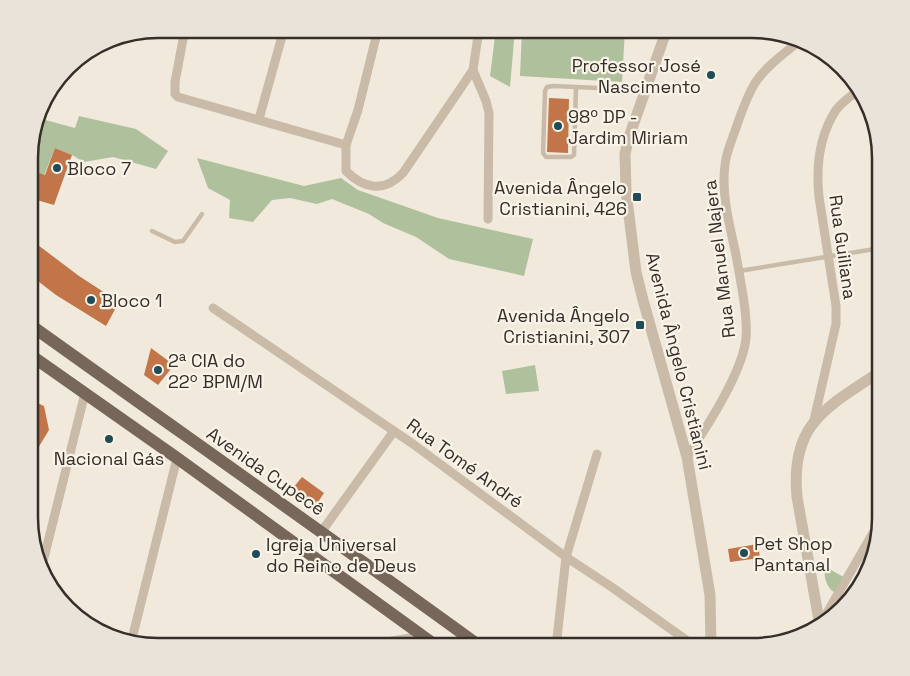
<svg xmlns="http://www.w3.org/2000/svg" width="910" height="676" viewBox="0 0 910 676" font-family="'Space Grotesk',sans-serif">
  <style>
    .green { fill: #afc09c }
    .building { fill: #c27549 }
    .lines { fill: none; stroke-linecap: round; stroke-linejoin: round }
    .service { stroke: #c9bba8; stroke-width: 4.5 }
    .minor { stroke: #c9bba8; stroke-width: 9 }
    .tertiary { stroke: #c9bba8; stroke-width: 11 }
    .primary { stroke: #77675a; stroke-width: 12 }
    .poi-dot { fill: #1f4c56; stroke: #f9f3e8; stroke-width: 2 }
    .labels { text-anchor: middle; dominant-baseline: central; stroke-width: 4.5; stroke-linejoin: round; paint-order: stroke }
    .poi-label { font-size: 18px; fill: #362e28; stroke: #f9f3e8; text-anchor: start }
    .street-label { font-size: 18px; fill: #362e28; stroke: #f9f3e8 }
    .rim { fill: none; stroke: #362e28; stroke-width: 2.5 }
  </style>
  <rect width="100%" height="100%" fill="#f1eadc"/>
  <g class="green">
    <path d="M 496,29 L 515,29 L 510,87 L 490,76 Z"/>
    <path d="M 522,29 L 625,29 L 622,82 L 520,76 Z"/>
    <path d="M 79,116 L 136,129 L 168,151 L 156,169 L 113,157 L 84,162 L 72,155 L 55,148 L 30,211 L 30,141 L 38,118 L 75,128 Z"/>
    <path d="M 197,158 L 304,186 L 341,178 L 358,190 L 438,218 L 533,239 L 524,276 L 449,259 L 416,237 L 383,223 L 369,214 L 332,199 L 317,204 L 290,198 L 272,200 L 253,222 L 229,218 L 230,200 L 208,188 Z"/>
    <path d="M 535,365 L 539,391 L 506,394 L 502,371 Z"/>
    <path d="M 824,566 L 847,579 L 837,594 C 826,589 824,577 824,566 Z"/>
  </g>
  <g class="building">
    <path d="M 549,98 L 569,99 L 568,153 L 547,152 Z"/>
    <path d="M 55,148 L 72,155 L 54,205 L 30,198 L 30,170 L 45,175 Z"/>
    <path d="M 30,239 L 79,276 L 119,302 L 106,326 L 56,295 L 30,275 Z"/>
    <path d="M 151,348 L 174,365 L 158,385 L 144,375 Z"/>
    <path d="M 29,399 L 44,406 L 49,430 L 29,463 Z"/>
    <path d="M 302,477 L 324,493 L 316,505 L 293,488 Z"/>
    <path d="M 758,544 L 760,558 L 730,562 L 728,549 Z"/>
  </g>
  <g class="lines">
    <g class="service">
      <path d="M 576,87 L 574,155 L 571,157 L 546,157 L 543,153 L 545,91 L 547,87 L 553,86 L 645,90"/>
      <path d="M 152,231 L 175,242 L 183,241 L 202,214"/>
      <path d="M 739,271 L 881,248"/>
    </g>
    <g class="minor">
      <path d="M 185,29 L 175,82 L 175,94 L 178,97 L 346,145"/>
      <path d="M 378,29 L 358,110 L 346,145 L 346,171 C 364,189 384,193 403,173 L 473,70"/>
      <path d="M 479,29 L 473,70 L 486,101 L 489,113 L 488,219"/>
      <path d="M 259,119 L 284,29"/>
      <path d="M 213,308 L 413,444 L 566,557 L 613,588 L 696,647"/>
      <path d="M 814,420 L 836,324 L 836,306 L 819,197 C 816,168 819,136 836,110 C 842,102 851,96 859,90"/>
      <path d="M 687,457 C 706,428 743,372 746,338 C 748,315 740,279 736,255 C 730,226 721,195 725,165 C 726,152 733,138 737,125 C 742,111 747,96 755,83 C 766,66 786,52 802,39"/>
      <path d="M 322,531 L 394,431"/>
      <path d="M 41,570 L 85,393"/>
      <path d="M 820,625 L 881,519"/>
      <path d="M 131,643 L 177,458"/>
      <path d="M 356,647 L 422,636"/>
      <path d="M 556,647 L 566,557 L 597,454"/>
    </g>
    <g class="tertiary">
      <path d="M 667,29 L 629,137 L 625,154 L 626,191 L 636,272 L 643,300 L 687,457 L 710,595 L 711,647"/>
      <path d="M 820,626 L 797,497 C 790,423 826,408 881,371"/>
    </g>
    <g class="primary">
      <path d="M 29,324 C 180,432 331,538 481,647"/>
      <path d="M 29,354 L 177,458 L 438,647"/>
    </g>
  </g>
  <g class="poi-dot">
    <circle cx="711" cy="75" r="5"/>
    <circle cx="558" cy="126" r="5"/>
    <circle cx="57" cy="168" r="5"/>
    <rect x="632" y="192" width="10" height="10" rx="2.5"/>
    <circle cx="91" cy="300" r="5"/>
    <rect x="635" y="320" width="10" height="10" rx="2.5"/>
    <circle cx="158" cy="370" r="5"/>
    <circle cx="109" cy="439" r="5"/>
    <circle cx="744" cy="553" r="5"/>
    <circle cx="256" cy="554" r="5"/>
  </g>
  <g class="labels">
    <g class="poi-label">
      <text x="701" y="65" text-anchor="end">Professor José<tspan x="701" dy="21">Nascimento</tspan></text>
      <text x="568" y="116">98º DP -<tspan x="568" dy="21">Jardim Miriam</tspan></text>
      <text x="67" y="168">Bloco 7</text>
      <text x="627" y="187" text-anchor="end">Avenida Ângelo<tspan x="627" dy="21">Cristianini, 426</tspan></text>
      <text x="101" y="300">Bloco 1</text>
      <text x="630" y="315" text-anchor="end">Avenida Ângelo<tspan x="630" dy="21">Cristianini, 307</tspan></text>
      <text x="168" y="360">2ª CIA do<tspan x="168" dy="21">22º BPM/M</tspan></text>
      <text x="109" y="458" text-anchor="middle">Nacional Gás</text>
      <text x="754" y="543">Pet Shop<tspan x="754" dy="21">Pantanal</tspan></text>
      <text x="266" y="544">Igreja Universal<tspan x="266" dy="21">do Reino de Deus</tspan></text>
    </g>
    <g class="street-label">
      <text transform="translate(843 247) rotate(82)">Rua Guiliana</text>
      <text transform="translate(719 259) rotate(-97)">Rua Manuel Najera</text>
      <text transform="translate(679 361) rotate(76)">Avenida Ângelo Cristianini</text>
      <text transform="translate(465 463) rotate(36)">Rua Tomé André</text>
      <text transform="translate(266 471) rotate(35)">Avenida Cupecê</text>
    </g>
  </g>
  <path d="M0 0H910V676H0ZM158 38H752A120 120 0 0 1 872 158V518A120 120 0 0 1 752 638H158A120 120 0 0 1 38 518V158A120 120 0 0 1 158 38Z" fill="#e9e3d9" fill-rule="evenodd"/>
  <path class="rim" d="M158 38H752A120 120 0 0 1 872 158V518A120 120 0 0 1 752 638H158A120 120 0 0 1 38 518V158A120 120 0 0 1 158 38Z"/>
</svg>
